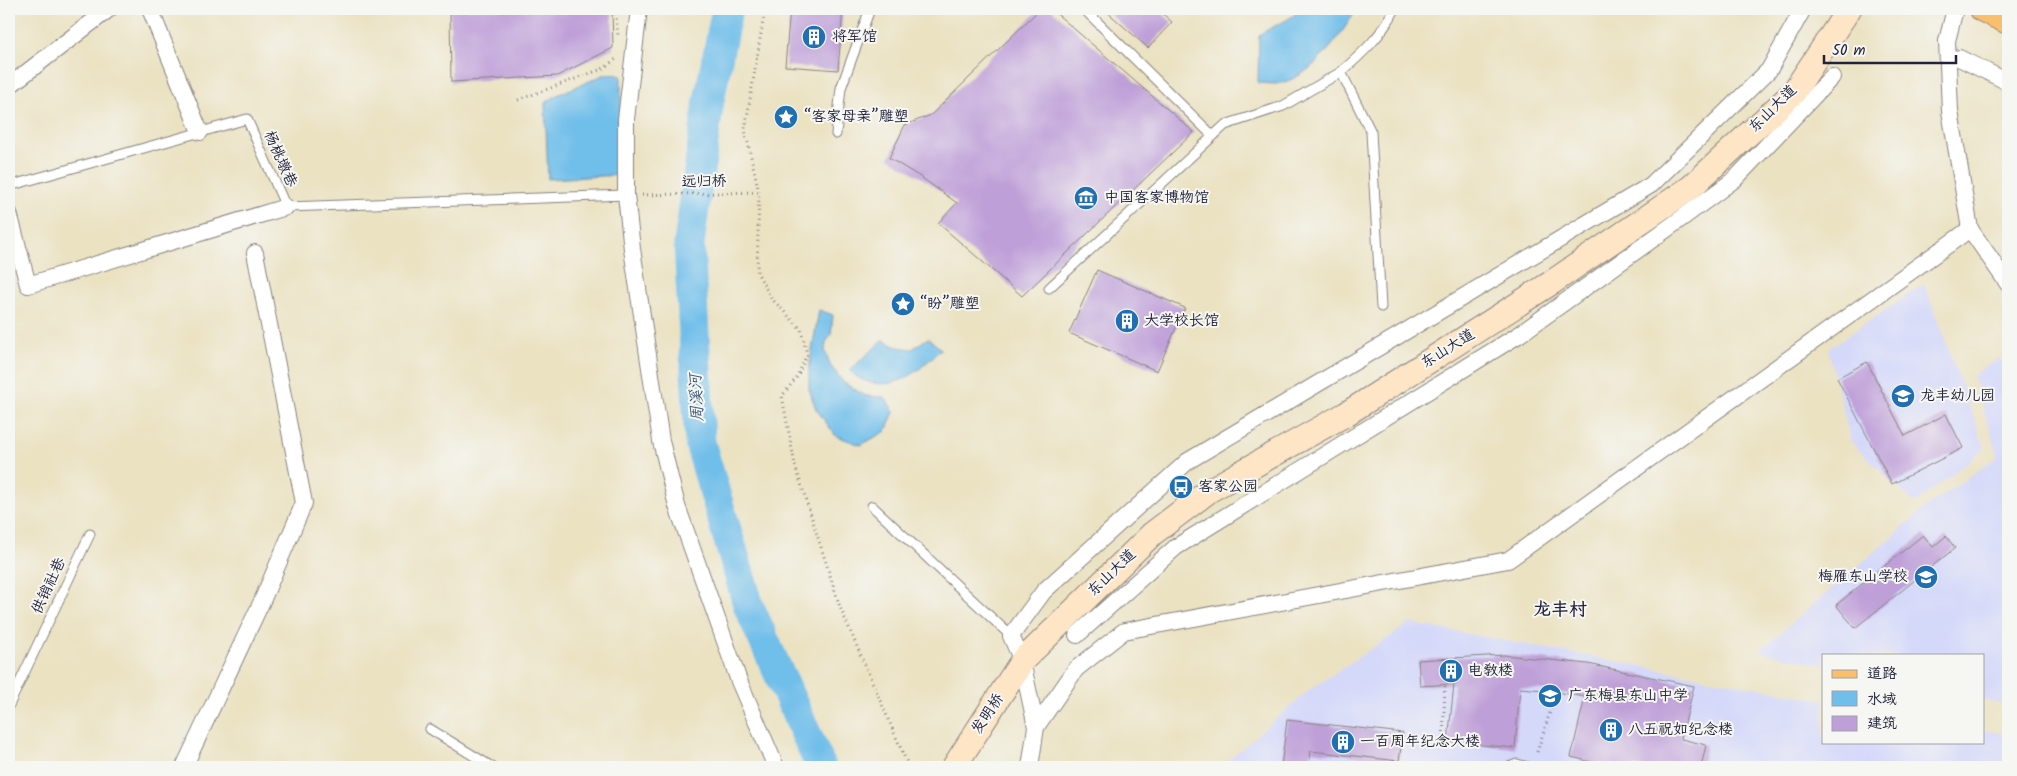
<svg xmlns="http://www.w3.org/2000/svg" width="2017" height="776" viewBox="0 0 2017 776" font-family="Kalam,'LXGW WenKai TC',sans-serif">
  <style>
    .built { fill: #d4d8f9 }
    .water { fill: #70beea; stroke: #497092 }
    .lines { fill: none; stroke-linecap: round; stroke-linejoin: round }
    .river { stroke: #70beea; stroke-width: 31 }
    .building { fill: #be9fd8 }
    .service-casing { stroke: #86827e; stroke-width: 11 }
    .minor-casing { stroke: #86827e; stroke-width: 18 }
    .secondary-casing { stroke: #86827e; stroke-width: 26 }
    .primary-casing { stroke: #86827e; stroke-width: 28 }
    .path { stroke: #86827e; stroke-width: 3; stroke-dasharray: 1 4; stroke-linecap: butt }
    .service { stroke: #fff; stroke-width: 9 }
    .minor { stroke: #fff; stroke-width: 16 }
    .secondary { stroke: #fde5c5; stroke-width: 24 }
    .primary { stroke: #f9bf6d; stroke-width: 26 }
    .labels { text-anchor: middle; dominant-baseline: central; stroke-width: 4; stroke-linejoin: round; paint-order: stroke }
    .poi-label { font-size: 15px; fill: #22223b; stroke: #f6f6f2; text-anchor: start }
    .street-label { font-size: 15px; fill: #22223b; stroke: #f6f6f2 }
    .water-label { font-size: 16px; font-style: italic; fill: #3d5978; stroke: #f6f6f2 }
    .quarter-label { font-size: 18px; font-weight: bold; fill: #22223b; stroke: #f6f6f2 }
  </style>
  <rect width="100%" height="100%" fill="#f6f6f2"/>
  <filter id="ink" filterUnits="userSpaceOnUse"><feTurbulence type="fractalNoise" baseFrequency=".02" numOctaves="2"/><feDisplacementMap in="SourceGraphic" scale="10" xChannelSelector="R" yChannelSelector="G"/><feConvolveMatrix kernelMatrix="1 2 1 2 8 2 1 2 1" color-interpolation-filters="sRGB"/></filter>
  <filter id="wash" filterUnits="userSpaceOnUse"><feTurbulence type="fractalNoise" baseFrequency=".0096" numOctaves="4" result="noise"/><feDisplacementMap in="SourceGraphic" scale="20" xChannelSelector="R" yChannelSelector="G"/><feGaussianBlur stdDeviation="1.12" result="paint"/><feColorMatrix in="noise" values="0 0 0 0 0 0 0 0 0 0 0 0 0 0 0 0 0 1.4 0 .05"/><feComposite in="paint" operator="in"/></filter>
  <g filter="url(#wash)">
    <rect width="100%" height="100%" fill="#ebe2c2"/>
    <g class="built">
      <path d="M 1924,284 L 1985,448 L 1915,504 L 1851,442 L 1828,349 Z"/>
      <path d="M 1999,358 L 2008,367 L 2008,706 L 1983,700 L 1983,655 L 1823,655 L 1823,665 L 1759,651 L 1930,504 L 1998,456 L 1973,375 Z"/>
      <path d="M 1410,623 L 1823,700 L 1823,742 L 1983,742 L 1983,730 L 2008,735 L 2008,767 L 1220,767 L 1308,691 Z"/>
    </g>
    <g class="water">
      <path d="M 1300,9 L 1357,9 C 1339,37 1316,74 1281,83 C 1274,85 1265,83 1258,83 L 1259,35 C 1270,27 1294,19 1300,9 Z"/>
      <path d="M 606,74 L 621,75 L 620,175 L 548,179 L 545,103 L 557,95 Z"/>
      <path d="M 819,310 L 833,315 L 831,335 L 826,342 L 825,351 L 830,365 L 844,383 L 866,396 L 885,397 L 894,412 L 886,431 L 861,445 L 836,436 L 816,409 L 809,389 L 809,367 Z"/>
      <path d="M 928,338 L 941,349 C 931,358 922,368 911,375 C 893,387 864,388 850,370 L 883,340 L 897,347 L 912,349 Z"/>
    </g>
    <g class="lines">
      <path class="river" d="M 727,9 L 709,100 L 689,244 L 700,443 L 749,607 L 821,767"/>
    </g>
    <g id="blocks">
      <g class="building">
        <path d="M 450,9 L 612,9 L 613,48 L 557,76 L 451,82 Z"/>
        <path d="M 790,9 L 843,9 L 838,70 L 785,66 Z"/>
        <path d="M 1040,9 L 1051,9 L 1194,132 L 1022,296 L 938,223 L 957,203 L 922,178 L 889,158 L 905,125 L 931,115 Z"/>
        <path d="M 1104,9 L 1157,9 L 1172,22 L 1148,48 Z"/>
        <path d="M 1097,270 L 1185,308 L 1157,371 L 1069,333 Z"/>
        <path d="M 1867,362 L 1905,436 L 1946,414 L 1963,448 L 1892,484 L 1837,378 Z"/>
        <path d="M 1923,535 L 1933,547 L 1946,536 L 1955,548 L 1855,628 L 1836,605 Z"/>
        <path d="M 1504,655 L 1588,664 L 1694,686 L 1681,739 L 1706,745 L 1701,767 L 1605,767 L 1605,765 L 1571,757 L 1585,697 L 1544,690 L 1520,688 L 1515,748 L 1448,742 L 1454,684 L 1420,686 L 1418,660 Z"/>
        <path d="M 1287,720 L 1403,733 L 1399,761 L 1311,751 L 1309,767 L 1281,767 Z"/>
      </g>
    </g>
  </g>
  <g filter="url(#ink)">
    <use href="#blocks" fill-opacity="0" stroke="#86827e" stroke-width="1"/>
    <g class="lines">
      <g class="service-casing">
        <g id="service">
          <path d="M 1084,9 L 1213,136"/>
          <path d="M 836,134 L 841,88 L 870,9"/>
          <path d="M 9,186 L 247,119 L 286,207 L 626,195"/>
          <path d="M 1049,288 L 1225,125 L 1283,106 L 1341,72"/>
          <path d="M 1381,307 L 1371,132 L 1341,72 C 1363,53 1382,35 1395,9"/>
          <path d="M 872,506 L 1011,636"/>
          <path d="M 9,705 L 90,534"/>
          <path d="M 430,729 L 492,767"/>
          <path d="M 1509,767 L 1517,764 L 1528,767"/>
        </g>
      </g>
      <g class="minor-casing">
        <g id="minor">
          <path d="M 150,9 L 200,132"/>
          <path d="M 639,9 L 626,119 L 626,195 L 632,249 L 661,441 L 677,506 L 739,681 L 776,767"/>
          <path d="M 1955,9 L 1947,41 L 1950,111 L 1970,229 L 2008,284"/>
          <path d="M 1959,58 L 2008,82"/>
          <path d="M 9,86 L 109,9"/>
          <path d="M 9,213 L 28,285 L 286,207"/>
          <path d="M 1077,635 L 1176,547 L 1520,334 L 1678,221 L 1735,179 L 1832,77"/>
          <path d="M 1036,727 L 1076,669 L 1124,631 L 1508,560 L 1970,229"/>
          <path d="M 184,767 L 262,601 L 304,503 L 255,253"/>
          <path d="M 1030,767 L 1036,727 L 1022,661 L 1011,636 L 1044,591 L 1188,461 L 1651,185 L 1769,70 L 1803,9"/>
        </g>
      </g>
      <g class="secondary-casing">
        <path id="secondary" d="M 954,767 L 1022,661 L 1152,534 L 1210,490 L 1346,414 L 1551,283 L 1690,188 L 1793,93 L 1849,9"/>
      </g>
      <g class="primary-casing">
        <path id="primary" d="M 1983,9 L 2008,21"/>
      </g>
      <g class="path">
        <path d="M 616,9 L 615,10 L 618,35"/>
        <path d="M 765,9 L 745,130 L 759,192 L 757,272 L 771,298 L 801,329 L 807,354 L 797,377 L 782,396 L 795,465 L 840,607 L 908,765"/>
        <path d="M 518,100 L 602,69 L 616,59"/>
        <path d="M 642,195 L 759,192"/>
        <path d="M 1443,742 L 1445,685"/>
        <path d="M 1537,752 L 1551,709"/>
      </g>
      <use href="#service" class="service"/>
      <use href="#minor" class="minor"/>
      <use href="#secondary" class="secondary"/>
      <use href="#primary" class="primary"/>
    </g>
  </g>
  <defs>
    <g id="building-disc" transform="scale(1.25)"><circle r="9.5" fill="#1f6fb2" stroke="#f6f6f2"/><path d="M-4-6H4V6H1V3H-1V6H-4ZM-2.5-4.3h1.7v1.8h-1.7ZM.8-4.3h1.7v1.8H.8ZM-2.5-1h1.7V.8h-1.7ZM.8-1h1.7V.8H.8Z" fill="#fff"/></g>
    <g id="sight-disc" transform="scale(1.25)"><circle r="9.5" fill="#1f6fb2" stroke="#f6f6f2"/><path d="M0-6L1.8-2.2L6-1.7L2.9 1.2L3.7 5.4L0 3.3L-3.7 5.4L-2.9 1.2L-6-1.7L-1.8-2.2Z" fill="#fff"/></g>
    <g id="museum-disc" transform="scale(1.25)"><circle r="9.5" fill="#1f6fb2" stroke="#f6f6f2"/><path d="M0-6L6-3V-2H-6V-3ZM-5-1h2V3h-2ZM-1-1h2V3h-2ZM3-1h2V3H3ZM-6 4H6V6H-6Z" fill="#fff"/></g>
    <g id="school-disc" transform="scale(1.25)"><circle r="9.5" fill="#1f6fb2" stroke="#f6f6f2"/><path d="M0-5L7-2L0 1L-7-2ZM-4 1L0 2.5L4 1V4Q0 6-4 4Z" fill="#fff"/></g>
    <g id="bus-disc" transform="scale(1.25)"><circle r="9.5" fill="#1f6fb2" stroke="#f6f6f2"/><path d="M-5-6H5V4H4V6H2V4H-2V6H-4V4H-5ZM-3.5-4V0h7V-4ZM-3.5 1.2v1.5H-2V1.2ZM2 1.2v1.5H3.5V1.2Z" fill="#fff"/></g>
  </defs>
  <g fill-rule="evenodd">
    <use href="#building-disc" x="814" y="37"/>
    <use href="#sight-disc" x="786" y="117"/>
    <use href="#museum-disc" x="1086" y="198"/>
    <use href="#sight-disc" x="903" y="304"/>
    <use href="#building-disc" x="1127" y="321"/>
    <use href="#school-disc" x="1903" y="396"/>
    <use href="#bus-disc" x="1181" y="487"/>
    <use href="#school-disc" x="1926" y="577"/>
    <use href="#building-disc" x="1451" y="671"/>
    <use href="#school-disc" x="1550" y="696"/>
    <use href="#building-disc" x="1611" y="730"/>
    <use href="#building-disc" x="1343" y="742"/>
  </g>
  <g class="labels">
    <g class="poi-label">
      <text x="832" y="37">将军馆</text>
      <text x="804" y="117">“客家母亲”雕塑</text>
      <text x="1104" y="198">中国客家博物馆</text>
      <text x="920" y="304">“盼”雕塑</text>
      <text x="1144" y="321">大学校长馆</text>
      <text x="1920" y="396">龙丰幼儿园</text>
      <text x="1198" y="487">客家公园</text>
      <text x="1908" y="577" text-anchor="end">梅雁东山学校</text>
      <text x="1468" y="671">电教楼</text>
      <text x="1568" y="696">广东梅县东山中学</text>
      <text x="1628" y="730">八五祝如纪念楼</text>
      <text x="1360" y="742">一百周年纪念大楼</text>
    </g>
    <g class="street-label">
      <text transform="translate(1773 109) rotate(-45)">东山大道</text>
      <text transform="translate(280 159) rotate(66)">杨桃墩巷</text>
      <text transform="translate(704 182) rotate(-1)">远归桥</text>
      <text transform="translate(1448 349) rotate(-32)">东山大道</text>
      <text transform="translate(1112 573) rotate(-44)">东山大道</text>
      <text transform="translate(49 586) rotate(-65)">供销社巷</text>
      <text transform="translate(988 714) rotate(-57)">发明桥</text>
    </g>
    <g class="water-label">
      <text transform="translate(697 398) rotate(-93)">周溪河</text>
    </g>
    <g class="quarter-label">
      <text x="1560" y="610">龙丰村</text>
    </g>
  </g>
  <rect width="2017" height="776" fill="none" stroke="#f6f6f2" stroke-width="30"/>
  <rect x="1822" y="654" width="162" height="90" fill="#f6f6f2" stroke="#a1a1a9"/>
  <rect x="1832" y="670" width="25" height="8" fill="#f9bf6d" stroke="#a1a1a9"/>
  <text x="1867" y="678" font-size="15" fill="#22223b">道路</text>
  <rect x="1832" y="691" width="25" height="15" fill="#70beea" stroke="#a1a1a9"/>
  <text x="1867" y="704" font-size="15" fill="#22223b">水域</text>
  <rect x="1832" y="716" width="25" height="15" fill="#be9fd8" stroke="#a1a1a9"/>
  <text x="1867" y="728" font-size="15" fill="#22223b">建筑</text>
  <path d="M1824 55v8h132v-8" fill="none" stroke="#22223b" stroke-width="2.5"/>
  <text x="1832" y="55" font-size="15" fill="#22223b" stroke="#f6f6f2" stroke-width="4" paint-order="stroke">50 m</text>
</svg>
